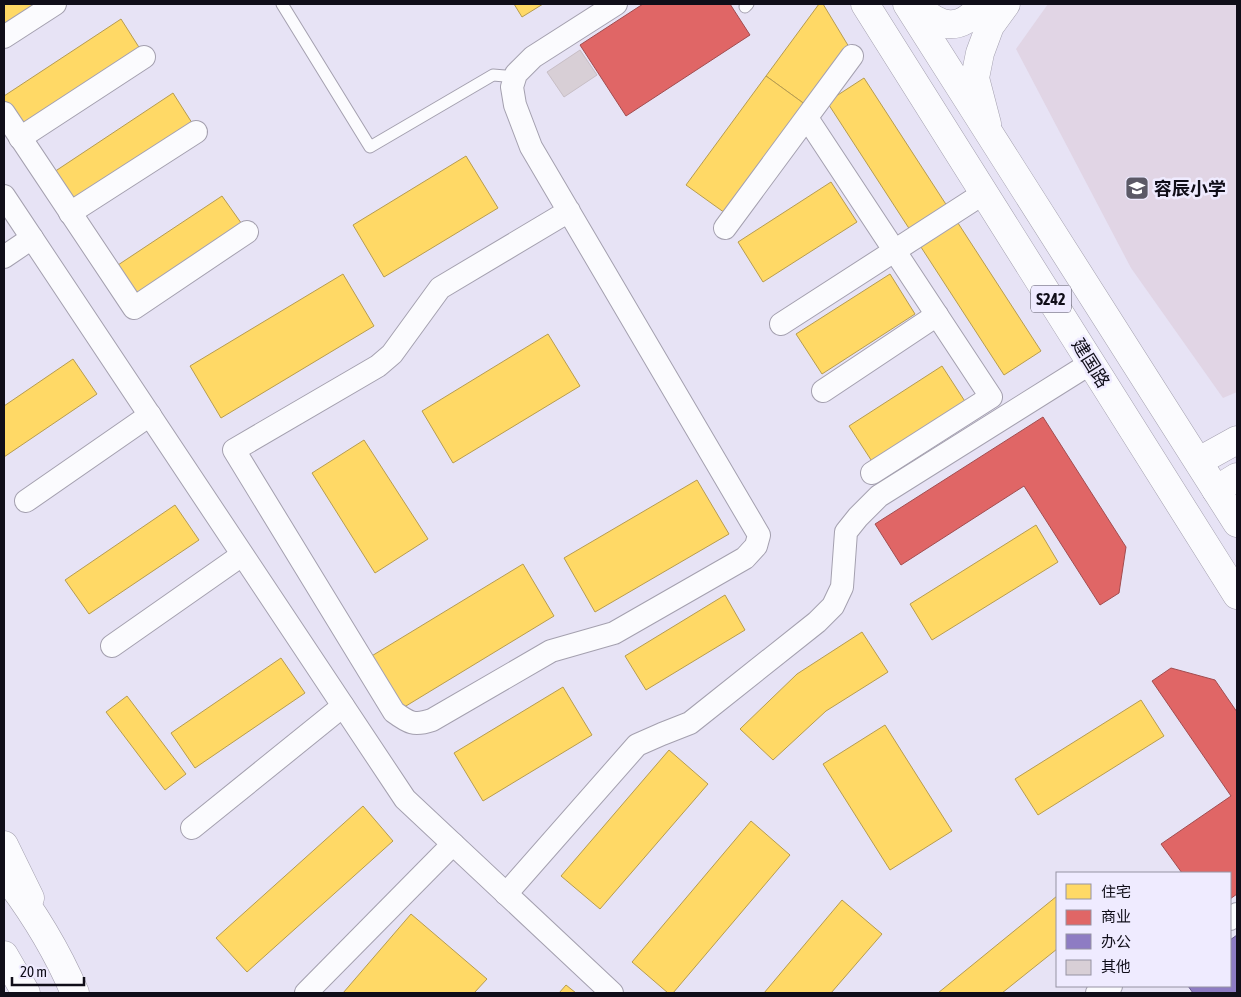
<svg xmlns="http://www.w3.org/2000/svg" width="1241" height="997" viewBox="0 0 1241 997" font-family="'Asap Condensed','Noto Sans SC',sans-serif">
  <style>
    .education { fill: #e1d5e5 }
    .homes { fill: #ffd966; stroke: #b79c4f }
    .shops { fill: #e06666; stroke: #a24c4f }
    .offices { fill: #8e7cc3; stroke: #685b90 }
    .building { fill: #d8cfd6; stroke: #c7bec5 }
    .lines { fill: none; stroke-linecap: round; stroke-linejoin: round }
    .service-casing { stroke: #a4a0af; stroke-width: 13 }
    .minor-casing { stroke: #a4a0af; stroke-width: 24 }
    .tertiary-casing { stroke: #a4a0af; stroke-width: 29 }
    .primary-casing { stroke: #a4a0af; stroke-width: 29 }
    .trunk-casing { stroke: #a4a0af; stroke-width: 29 }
    .service { stroke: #fbfbfe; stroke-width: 11 }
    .minor { stroke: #fbfbfe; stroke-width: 22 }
    .tertiary { stroke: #fbfbfe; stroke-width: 28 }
    .primary { stroke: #fbfbfe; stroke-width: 28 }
    .trunk { stroke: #fbfbfe; stroke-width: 28 }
    .labels { text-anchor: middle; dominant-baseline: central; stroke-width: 5; stroke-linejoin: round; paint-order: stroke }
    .shield { fill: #efebff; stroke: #53505e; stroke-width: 1 }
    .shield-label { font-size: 16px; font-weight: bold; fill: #100e19 }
    .poi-label { font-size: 18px; font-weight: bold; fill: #100e19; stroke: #efebff; text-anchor: start }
    .street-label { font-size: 18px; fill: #100e19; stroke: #efebff }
  </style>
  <rect width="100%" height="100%" fill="#e7e3f5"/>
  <path class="education" d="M 1048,4 L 1237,4 L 1237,392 L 1223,398 L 1131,268 L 1016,49 Z"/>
  <g class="homes">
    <path d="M 4,4 L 46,4 L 4,32 Z"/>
    <path d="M 514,4 L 543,4 L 522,17 Z"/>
    <path d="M 819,4 L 823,4 L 849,47 L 806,105 L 766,76 Z"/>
    <path d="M 121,19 L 142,52 L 23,130 L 4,101 L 4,96 Z"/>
    <path d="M 766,76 L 806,105 L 725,213 L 686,185 Z"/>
    <path d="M 864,78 L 949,209 L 912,233 L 827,102 Z"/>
    <path d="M 173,93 L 194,126 L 75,204 L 54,172 Z"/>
    <path d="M 466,156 L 498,208 L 384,277 L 353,225 Z"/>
    <path d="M 831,182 L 857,222 L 763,282 L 738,242 Z"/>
    <path d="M 222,196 L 244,227 L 137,299 L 115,267 Z"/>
    <path d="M 956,220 L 1041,351 L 1004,375 L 919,244 Z"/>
    <path d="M 343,274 L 374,326 L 221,418 L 190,366 Z"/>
    <path d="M 890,274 L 915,314 L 822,374 L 796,334 Z"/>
    <path d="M 548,334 L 580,386 L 453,463 L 422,411 Z"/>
    <path d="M 73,359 L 97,394 L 4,457 L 4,406 Z"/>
    <path d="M 942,366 L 968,406 L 875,466 L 849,426 Z"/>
    <path d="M 364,440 L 428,539 L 375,573 L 312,473 Z"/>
    <path d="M 697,480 L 729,534 L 595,612 L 564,558 Z"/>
    <path d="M 175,505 L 199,540 L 89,614 L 65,580 Z"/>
    <path d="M 1036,525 L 1058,562 L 932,640 L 910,604 Z"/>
    <path d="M 523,564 L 554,616 L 401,709 L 370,657 Z"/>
    <path d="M 725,595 L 745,630 L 646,690 L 625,656 Z"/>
    <path d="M 862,632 L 888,672 L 826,711 L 773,760 L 740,729 L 797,674 Z"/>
    <path d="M 281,658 L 305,693 L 195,768 L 171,733 Z"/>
    <path d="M 563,687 L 592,735 L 483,801 L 454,753 Z"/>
    <path d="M 127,696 L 186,774 L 165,790 L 106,712 Z"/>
    <path d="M 1141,700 L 1164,736 L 1038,815 L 1015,779 Z"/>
    <path d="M 885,725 L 952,831 L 890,870 L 823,764 Z"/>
    <path d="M 669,750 L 708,784 L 600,909 L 561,876 Z"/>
    <path d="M 363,806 L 393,841 L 247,972 L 216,938 Z"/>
    <path d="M 751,821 L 790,855 L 673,993 L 668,993 L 632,962 Z"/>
    <path d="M 1057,896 L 1057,949 L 1002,993 L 938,993 Z"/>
    <path d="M 842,900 L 882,934 L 831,993 L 764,993 Z"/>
    <path d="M 411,914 L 487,979 L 474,993 L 343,993 Z"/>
    <path d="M 566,985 L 576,993 L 559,993 Z"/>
  </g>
  <g class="shops">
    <path d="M 643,4 L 730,4 L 750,35 L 626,116 L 580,45 Z"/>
    <path d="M 1043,417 L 1126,547 L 1119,593 L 1100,605 L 1024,486 L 901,565 L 875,524 Z"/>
    <path d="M 1171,668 L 1215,680 L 1237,712 L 1237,894 L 1230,899 L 1230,873 L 1182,873 L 1161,844 L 1231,796 L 1152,681 Z"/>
  </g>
  <path class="offices" d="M 1237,935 L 1237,993 L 1193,993 L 1188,986 L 1230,986 L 1230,940 Z"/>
  <path class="building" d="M 580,50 L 597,75 L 564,97 L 547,72 Z"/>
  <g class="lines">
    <g class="service-casing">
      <g id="service">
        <path d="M 282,4 L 370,147 L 493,75 L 505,76 L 514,80"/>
        <path d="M 745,7 L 748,4"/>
      </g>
    </g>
    <g class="minor-casing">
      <g id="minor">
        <path d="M 4,37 L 55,4"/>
        <path d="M 4,113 L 134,308 L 247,232"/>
        <path d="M 807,118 L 991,397 L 872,473"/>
        <path d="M 20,138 L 144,57"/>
        <path d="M 4,196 L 405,799 L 612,993"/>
        <path d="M 569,211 L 440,288 L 392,354 L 378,366 L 234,450 L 394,712 C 409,723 414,726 432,720 L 551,651 L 614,633 L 745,558 L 756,546 L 759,535 L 531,147 L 515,105 L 512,87 L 516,74 L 533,57 L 616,4"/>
        <path d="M 70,213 L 196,132"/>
        <path d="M 725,228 L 852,56"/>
        <path d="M 4,257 L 32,238"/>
        <path d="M 781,324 L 984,193"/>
        <path d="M 823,391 L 937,315"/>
        <path d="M 26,501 L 150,415"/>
        <path d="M 112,646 L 242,555"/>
        <path d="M 192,828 L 343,706"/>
        <path d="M 506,894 L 637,745 L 662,734 L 690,723 L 817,622 L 833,606 L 842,587 L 846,532 L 858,517 L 879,496 L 1091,363"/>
        <path d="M 1230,919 L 1237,914"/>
        <path d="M 306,993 L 453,844"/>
        <path d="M 1097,993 L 1111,986"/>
      </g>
    </g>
    <g class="tertiary-casing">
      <g id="tertiary">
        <path d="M 915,4 C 939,28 960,34 982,4"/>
        <path d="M 987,124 L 975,78 L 980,53 L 990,26 L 1006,4"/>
        <path d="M 1199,461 L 1237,440"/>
        <path d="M 1216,490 L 1237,477"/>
      </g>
    </g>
    <g class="primary-casing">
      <g id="primary">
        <path d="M 865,4 L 1237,595"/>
        <path d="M 907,4 L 1237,523"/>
        <path d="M 4,845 L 30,898"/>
      </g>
    </g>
    <g class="trunk-casing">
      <g id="trunk">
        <path d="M 4,874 C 32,910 57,951 75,993"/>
        <path d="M 4,955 L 26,993"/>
      </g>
    </g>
    <use href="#service" class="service"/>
    <use href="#minor" class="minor"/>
    <use href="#tertiary" class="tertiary"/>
    <use href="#primary" class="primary"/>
    <use href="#trunk" class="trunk"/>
  </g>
  <defs>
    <g id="school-square" transform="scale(1.25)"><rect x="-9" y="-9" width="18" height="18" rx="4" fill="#5b5966" stroke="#efebff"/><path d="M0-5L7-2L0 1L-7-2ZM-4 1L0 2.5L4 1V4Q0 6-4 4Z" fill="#fff"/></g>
  </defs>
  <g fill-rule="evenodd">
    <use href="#school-square" x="1137" y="188"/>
  </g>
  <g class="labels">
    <rect class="shield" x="1031" y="285.5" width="40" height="27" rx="4"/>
    <g class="shield-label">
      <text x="1051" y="299">S242</text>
    </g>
    <g class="poi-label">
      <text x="1154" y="188">容辰小学</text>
    </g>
    <g class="street-label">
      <text transform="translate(1091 363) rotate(58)">建国路</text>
    </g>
  </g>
  <rect width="1241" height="997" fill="none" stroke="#100e19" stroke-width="10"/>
  <rect x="1056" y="872" width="175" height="115" fill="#efebff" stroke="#9693a3"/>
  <rect x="1066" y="884" width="25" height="15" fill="#ffd966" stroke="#9693a3"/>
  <text x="1101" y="897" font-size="15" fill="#100e19">住宅</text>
  <rect x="1066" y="910" width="25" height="15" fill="#e06666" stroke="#9693a3"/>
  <text x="1101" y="922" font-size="15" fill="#100e19">商业</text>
  <rect x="1066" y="934" width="25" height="15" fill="#8e7cc3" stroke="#9693a3"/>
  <text x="1101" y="947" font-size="15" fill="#100e19">办公</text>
  <rect x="1066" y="960" width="25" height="15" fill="#d8cfd6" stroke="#9693a3"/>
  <text x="1101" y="972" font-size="15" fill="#100e19">其他</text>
  <path d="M12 977v8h72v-8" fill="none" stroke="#100e19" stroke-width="2.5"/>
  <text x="20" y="977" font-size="15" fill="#100e19" stroke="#efebff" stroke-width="4" paint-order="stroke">20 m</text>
</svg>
